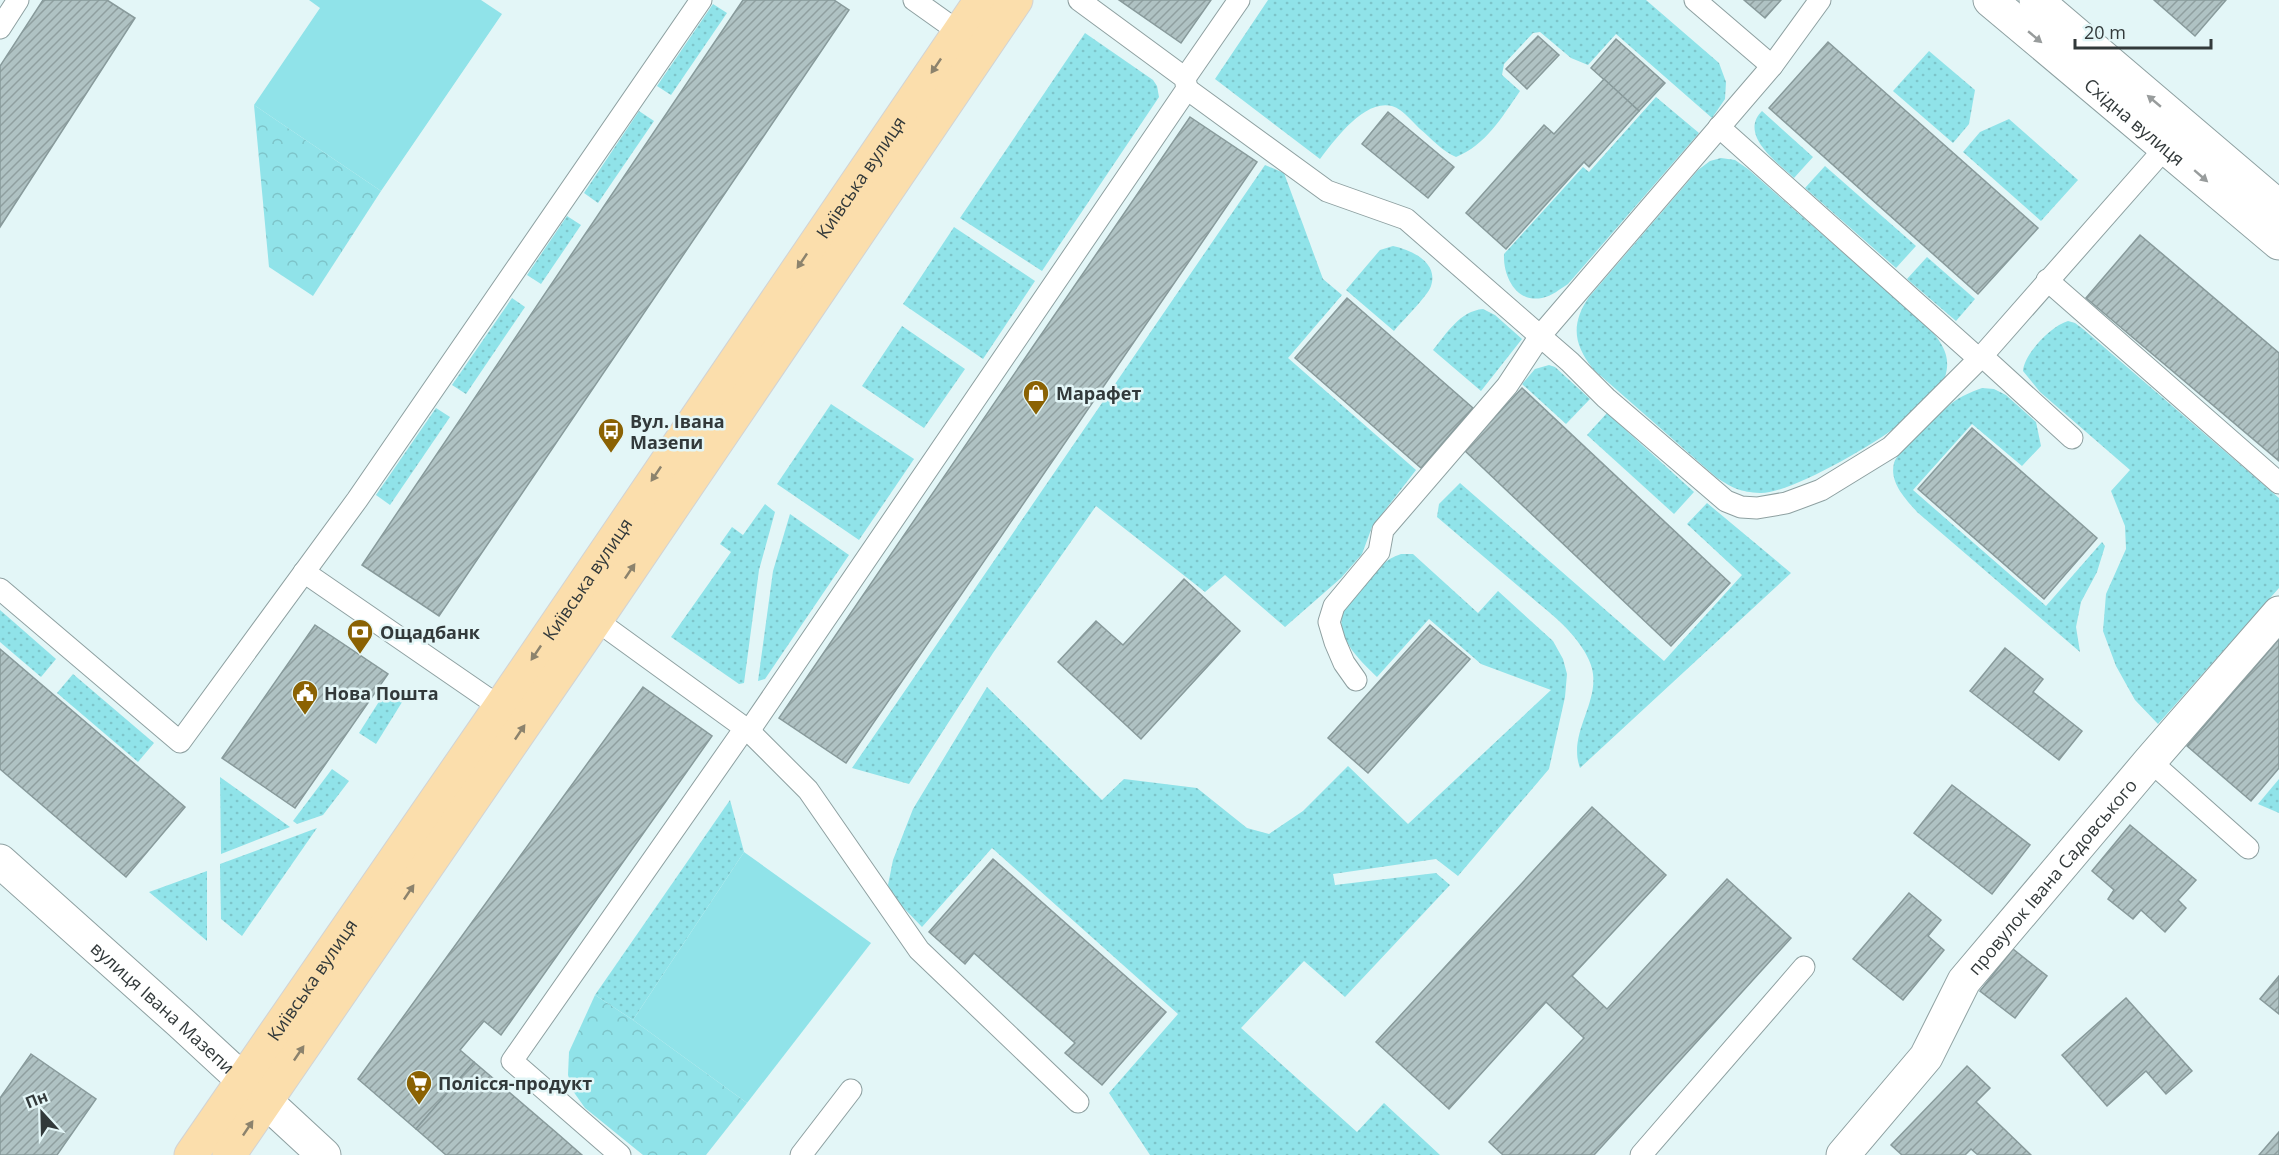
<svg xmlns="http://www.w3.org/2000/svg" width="2279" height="1155" viewBox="0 0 2279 1155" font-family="'Open Sans',sans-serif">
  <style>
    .grass { fill: url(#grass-dots) }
    .park { fill: url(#park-crowns) }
    .pitch { fill: #90e3e9 }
    .building { fill: url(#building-hatch); stroke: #889a9b; stroke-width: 1.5 }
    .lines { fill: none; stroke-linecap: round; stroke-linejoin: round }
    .service-casing { stroke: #8ea0a1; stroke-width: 23 }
    .minor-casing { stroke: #8ea0a1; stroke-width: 35 }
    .tertiary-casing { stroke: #8ea0a1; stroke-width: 35 }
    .secondary-casing { stroke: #8ea0a1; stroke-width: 35 }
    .primary-casing { stroke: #d2d3d4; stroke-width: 35 }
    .service { stroke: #fff; stroke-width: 21 }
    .minor { stroke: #fff; stroke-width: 33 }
    .tertiary { stroke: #fff; stroke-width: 33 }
    .secondary { stroke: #fff; stroke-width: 33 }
    .primary { stroke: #fbdeac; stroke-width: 33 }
    .oneway { fill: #989c9c }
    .oneway2 { fill: #8c836d }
    .labels { text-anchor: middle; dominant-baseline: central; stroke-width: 5; stroke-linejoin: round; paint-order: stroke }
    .street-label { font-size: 18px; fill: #32393a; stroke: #e3f6f7 }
    .poi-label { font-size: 18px; font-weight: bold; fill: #32393a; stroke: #e3f6f7; text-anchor: start }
  </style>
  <defs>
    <pattern id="grass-dots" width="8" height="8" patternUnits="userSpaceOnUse" patternTransform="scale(1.5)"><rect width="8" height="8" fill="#90e3e9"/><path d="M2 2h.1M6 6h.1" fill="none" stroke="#7dc4c9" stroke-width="1.8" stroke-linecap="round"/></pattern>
    <pattern id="park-crowns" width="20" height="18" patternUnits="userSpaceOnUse" patternTransform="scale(1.5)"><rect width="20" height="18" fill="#90e3e9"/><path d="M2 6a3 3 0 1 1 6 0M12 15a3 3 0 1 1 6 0" fill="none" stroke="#7dc4c9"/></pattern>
    <pattern id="building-hatch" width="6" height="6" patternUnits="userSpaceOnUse" patternTransform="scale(1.5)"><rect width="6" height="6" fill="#afc2c3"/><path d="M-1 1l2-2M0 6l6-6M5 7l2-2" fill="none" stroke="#8f9f9f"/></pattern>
  </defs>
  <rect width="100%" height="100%" fill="#e3f6f7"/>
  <g class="grass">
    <path d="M 1268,0 L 1646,0 L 1719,63 L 1726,82 L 1725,99 L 1712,118 L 1616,34 L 1588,65 L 1571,58 L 1540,32 L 1533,33 L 1504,64 L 1502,75 L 1520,91 C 1502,117 1486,145 1456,157 C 1442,151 1432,139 1420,129 C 1414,123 1407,115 1400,110 C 1370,90 1335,140 1320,159 L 1215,79 Z"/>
    <path d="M 713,4 L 727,13 L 671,95 L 657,86 Z"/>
    <path d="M 1085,33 L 1153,80 L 1157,86 L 1159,97 L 1042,271 L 960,218 Z"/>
    <path d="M 1929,51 L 1975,90 L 1969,124 L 1953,143 L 1893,91 Z"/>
    <path d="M 1656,97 L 1699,133 L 1568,284 C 1560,289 1552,296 1542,298 C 1516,303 1503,276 1504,254 L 1583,167 L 1589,172 Z"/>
    <path d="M 639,111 L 654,121 L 598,203 L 584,193 Z"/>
    <path d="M 1762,111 L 1813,157 L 1794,178 C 1778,163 1738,135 1762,111 Z"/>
    <path d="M 2009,119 L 2078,180 L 2041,221 L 1963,152 L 1980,132 Z"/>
    <path d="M 1721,158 L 1735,160 L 1748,169 L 1932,331 C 1944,346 1951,358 1945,377 C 1929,395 1912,416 1892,430 C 1867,448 1789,494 1760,493 C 1740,492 1733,488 1717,478 L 1593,369 C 1573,344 1571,323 1589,297 L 1698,170 L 1710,161 Z"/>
    <path d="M 1265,165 L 1284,173 L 1323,279 L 1342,295 L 1288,358 L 1416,470 L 1372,527 L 1362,554 L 1341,578 L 1285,627 L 1225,575 L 1205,592 L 1096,506 L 993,653 L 909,784 L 852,768 Z"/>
    <path d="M 1825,166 L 1916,246 L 1896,268 L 1805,188 Z"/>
    <path d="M 567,216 L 581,225 L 541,284 L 527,275 Z"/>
    <path d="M 954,227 L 1035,281 L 983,359 L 903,304 Z"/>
    <path d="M 1393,246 C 1411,250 1439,262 1431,286 C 1428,296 1402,321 1394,331 L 1346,290 L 1380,250 Z"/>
    <path d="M 1927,257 L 1975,299 L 1956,321 L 1907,279 Z"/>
    <path d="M 512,298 L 525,307 L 466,394 L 452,385 Z"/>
    <path d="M 1483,309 L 1495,315 L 1522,339 L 1481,391 L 1433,350 C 1447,333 1460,311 1483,309 Z"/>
    <path d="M 2068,321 L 2075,323 L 2083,329 L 2279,498 L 2279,588 L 2158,724 L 2135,700 L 2116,666 L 2103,631 L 2106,594 L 2126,549 L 2125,526 L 2111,491 L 2130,470 L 2040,392 L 2023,371 C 2024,354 2051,326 2068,321 Z"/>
    <path d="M 902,326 L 965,369 L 924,428 L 862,386 Z"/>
    <path d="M 1549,365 L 1555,367 L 1590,399 L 1566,424 L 1522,384 L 1535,369 Z"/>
    <path d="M 1982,388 L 1994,389 L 2006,395 L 2036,422 L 2041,446 L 2022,466 L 1972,424 L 1913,490 L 2046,606 L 2102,542 L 2105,546 L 2097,572 L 2081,602 L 2076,627 L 2080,652 L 1917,512 C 1906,499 1889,483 1894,463 C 1897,451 1941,412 1952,403 C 1961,396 1971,392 1982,388 Z"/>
    <path d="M 831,404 L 914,459 L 859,540 L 777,484 Z"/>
    <path d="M 436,408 L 450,417 L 390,505 L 376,495 Z"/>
    <path d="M 1607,413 L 1694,492 L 1674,514 L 1587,435 Z"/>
    <path d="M 1460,483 L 1664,661 L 1742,575 L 1687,524 L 1707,503 L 1791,573 L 1580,768 C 1568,735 1597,706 1593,674 C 1592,662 1583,648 1575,638 C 1561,620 1541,606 1524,591 C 1495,566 1466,542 1437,517 L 1439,504 Z"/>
    <path d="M 765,504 L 775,512 L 759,570 L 744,683 L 739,684 L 671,637 L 731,552 L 720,544 L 732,527 L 743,535 Z"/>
    <path d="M 790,514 L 849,555 L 765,679 L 758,681 L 773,571 Z"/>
    <path d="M 1401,554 L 1413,554 L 1478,613 L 1498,591 L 1553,641 L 1563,659 L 1567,674 L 1565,697 L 1549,769 L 1458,876 L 1436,859 L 1333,874 L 1335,885 L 1436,873 L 1450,885 L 1345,997 L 1304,961 L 1241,1028 L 1357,1132 L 1384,1103 L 1440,1155 L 1150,1155 L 1109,1093 L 1178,1014 L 992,848 L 922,927 L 894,898 L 888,885 L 893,860 L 913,809 L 987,687 L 1102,800 L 1124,779 L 1197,788 L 1247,828 L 1269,834 L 1303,811 L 1348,766 L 1408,824 L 1551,690 L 1481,664 L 1429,619 L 1377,677 C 1361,661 1331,635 1345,609 C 1350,600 1359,592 1366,583 C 1376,570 1385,559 1401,554 Z"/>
    <path d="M 0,610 L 56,659 L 41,677 L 0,642 Z"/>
    <path d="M 73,674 L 154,743 L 138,762 L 57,693 Z"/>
    <path d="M 387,689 L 404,699 L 376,744 L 359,733 Z"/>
    <path d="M 332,769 L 349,781 L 323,815 L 297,824 L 293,821 Z"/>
    <path d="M 220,777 L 290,827 L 221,854 Z"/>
    <path d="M 2279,779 L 2279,813 L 2258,804 Z"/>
    <path d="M 730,800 L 744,852 L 633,1020 L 595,995 Z"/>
    <path d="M 317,828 L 242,936 L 221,919 L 220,864 Z"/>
    <path d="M 207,871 L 207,941 L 149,892 Z"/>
  </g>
  <g class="park">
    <path d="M 254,105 L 381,191 L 313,296 L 269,267 Z"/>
    <path d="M 595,995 L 633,1020 L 747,1103 L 706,1155 L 643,1155 L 585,1108 L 573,1091 L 568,1075 L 569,1052 Z"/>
  </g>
  <g class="pitch">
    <path d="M 309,0 L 481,0 L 502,14 L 381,191 L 254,105 L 320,8 Z"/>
    <path d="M 744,852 L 871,943 L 747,1103 L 633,1020 Z"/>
  </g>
  <g class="building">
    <path d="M 43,0 L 107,0 L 135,18 L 0,227 L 0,66 Z"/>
    <path d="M 743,0 L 834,0 L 849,10 L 439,616 L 362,565 Z"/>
    <path d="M 1119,0 L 1211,0 L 1181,43 Z"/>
    <path d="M 1744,0 L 1781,0 L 1765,18 Z"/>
    <path d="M 2154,0 L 2226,0 L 2195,36 Z"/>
    <path d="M 1538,36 L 1559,55 L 1527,89 L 1506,69 Z"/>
    <path d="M 1616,39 L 1665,83 L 1639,111 L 1591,68 Z"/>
    <path d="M 1828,42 L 2038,228 L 1978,294 L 1769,108 Z"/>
    <path d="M 1604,79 L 1639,111 L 1589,167 L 1584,162 L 1506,249 L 1466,213 L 1544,125 L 1554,134 Z"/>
    <path d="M 1388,112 L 1454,167 L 1428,198 L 1362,144 Z"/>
    <path d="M 1190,117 L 1257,162 L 846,763 L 779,718 Z"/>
    <path d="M 2140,235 L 2279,353 L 2279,461 L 2086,298 Z"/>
    <path d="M 1347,298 L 1473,408 L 1421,468 L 1295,358 Z"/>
    <path d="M 1522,388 L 1730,583 L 1671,646 L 1464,450 Z"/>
    <path d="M 1972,428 L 2097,538 L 2044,599 L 1918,489 Z"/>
    <path d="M 1184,579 L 1240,631 L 1141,739 L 1058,662 L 1096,621 L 1123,645 Z"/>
    <path d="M 315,625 L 388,674 L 295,808 L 222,758 Z"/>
    <path d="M 1430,625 L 1470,659 L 1368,773 L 1328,738 Z"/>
    <path d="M 2279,639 L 2279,768 L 2251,801 L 2187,746 Z"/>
    <path d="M 2005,648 L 2043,679 L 2033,692 L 2082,731 L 2059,760 L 1970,691 Z"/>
    <path d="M 0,649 L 185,807 L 126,877 L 0,769 Z"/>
    <path d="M 643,687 L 712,736 L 501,1035 L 484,1021 L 460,1050 L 474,1062 L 416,1129 L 358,1079 Z"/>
    <path d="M 1952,785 L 2030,845 L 1992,894 L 1914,833 Z"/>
    <path d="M 1592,807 L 1666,875 L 1572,976 L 1607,1009 L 1727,879 L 1791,938 L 1594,1155 L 1503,1155 L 1489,1142 L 1584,1038 L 1546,1002 L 1449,1109 L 1376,1042 Z"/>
    <path d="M 2130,825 L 2196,880 L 2178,900 L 2186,908 L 2165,932 L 2141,910 L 2133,919 L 2108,899 L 2114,890 L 2092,871 Z"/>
    <path d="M 993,859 L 1166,1012 L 1102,1085 L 1065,1053 L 1075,1043 L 974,953 L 965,964 L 929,932 Z"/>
    <path d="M 1909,893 L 1941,920 L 1928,936 L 1944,950 L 1903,1000 L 1853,959 Z"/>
    <path d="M 2013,949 L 2047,976 L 2015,1018 L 1980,991 Z"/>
    <path d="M 2279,976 L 2279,1014 L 2260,999 Z"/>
    <path d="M 2126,998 L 2192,1071 L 2166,1094 L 2146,1071 L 2107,1106 L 2062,1055 Z"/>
    <path d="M 31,1054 L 96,1099 L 57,1155 L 0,1155 L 0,1098 Z"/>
    <path d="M 474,1062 L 558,1134 L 582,1155 L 446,1155 L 416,1129 Z"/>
    <path d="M 1967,1066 L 1990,1088 L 1976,1102 L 2031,1155 L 1978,1155 L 1971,1149 L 1965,1155 L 1902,1155 L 1891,1145 Z"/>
    <path d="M 2279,1132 L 2279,1155 L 2259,1155 Z"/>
  </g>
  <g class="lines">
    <g class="service-casing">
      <g id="service">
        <path d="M 914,0 L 959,32"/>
        <path d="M 1695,0 L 1772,66"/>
        <path d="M 0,28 L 18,0"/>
        <path d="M 1185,78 L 1239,0"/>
        <path d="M 1187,89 L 1327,191 L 1406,219 L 1540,336 L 1772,66 L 1820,0"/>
        <path d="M 1719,127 L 1979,359"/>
        <path d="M 2047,280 L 2279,483"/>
        <path d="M 1982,356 L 2072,438"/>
        <path d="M 304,572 L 500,707"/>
        <path d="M 0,589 L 180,742 L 357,500 L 701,0"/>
        <path d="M 596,620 L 749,731 L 808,790 L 919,950 L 1078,1102"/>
        <path d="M 1356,680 L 1344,663 L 1335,642 L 1329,622 L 1334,606 L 1379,552 L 1383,530 L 1507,386 L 1540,336 L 1570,362 L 1606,398 L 1726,501 L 1741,507 L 1757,508 L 1786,503 L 1821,490 L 1891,447 L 1982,356 L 2174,138"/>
        <path d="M 749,731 L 1187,89 L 1185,78 L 1079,0"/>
        <path d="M 2150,761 L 2248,848"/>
        <path d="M 620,1155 L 512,1061 L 745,728"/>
        <path d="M 801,1155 L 851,1090"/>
        <path d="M 1641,1155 L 1804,967"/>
      </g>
    </g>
    <g class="minor-casing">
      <g id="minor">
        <path id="s1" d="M 1843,1155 L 1926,1057 L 1964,981 L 2150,761 L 2279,613"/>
      </g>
    </g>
    <g class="tertiary-casing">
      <g id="tertiary">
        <path id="s2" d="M 1990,0 L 2279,243"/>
        <path d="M 2036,0 L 2279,207"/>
      </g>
    </g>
    <g class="secondary-casing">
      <g id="secondary">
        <path id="s3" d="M 0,861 L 180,1022 L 324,1155"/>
      </g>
    </g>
    <g class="primary-casing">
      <g id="primary">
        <path id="s4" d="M 191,1155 L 500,707 L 981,0"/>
        <path d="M 229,1155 L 596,620 L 1016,0"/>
      </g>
    </g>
    <use href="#service" class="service"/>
    <use href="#minor" class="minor"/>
    <use href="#tertiary" class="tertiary"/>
    <use href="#secondary" class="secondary"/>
    <use href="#primary" class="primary"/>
  </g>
  <defs><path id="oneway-solid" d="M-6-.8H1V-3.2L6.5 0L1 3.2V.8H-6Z" transform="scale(1.5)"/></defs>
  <g class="oneway">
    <use href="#oneway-solid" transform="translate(2035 37) rotate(40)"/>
    <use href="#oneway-solid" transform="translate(2154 101) rotate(-140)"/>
    <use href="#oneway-solid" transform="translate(2201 176) rotate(41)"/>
  </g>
  <g class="oneway2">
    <use href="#oneway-solid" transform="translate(936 66) rotate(124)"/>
    <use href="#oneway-solid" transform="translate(802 261) rotate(124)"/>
    <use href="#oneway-solid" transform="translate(656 474) rotate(124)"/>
    <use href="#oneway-solid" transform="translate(630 571) rotate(-56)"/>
    <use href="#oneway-solid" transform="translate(536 653) rotate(124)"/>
    <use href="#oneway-solid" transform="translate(520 732) rotate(-56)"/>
    <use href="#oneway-solid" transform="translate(409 892) rotate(-56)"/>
    <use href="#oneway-solid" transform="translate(299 1053) rotate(-56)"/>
    <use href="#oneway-solid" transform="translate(248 1128) rotate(-56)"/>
  </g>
  <defs>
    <g id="shop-pin" transform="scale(1.35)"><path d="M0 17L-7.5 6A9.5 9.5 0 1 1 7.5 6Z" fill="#8b6203" stroke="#e3f6f7"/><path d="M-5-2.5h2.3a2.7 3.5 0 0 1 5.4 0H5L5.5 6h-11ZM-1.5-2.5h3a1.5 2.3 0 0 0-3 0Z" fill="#fff"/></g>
    <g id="bus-pin" transform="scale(1.35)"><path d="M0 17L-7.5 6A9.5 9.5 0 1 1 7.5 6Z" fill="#8b6203" stroke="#e3f6f7"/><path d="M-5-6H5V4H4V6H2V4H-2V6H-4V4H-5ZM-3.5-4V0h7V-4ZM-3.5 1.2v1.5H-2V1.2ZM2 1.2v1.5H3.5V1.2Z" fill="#fff"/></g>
    <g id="bank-pin" transform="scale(1.35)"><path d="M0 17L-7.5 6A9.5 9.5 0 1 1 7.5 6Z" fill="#8b6203" stroke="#e3f6f7"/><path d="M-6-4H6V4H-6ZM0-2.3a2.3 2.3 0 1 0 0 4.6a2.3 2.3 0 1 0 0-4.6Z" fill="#fff"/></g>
    <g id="civic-pin" transform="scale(1.35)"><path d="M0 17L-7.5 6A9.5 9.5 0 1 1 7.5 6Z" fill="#8b6203" stroke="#e3f6f7"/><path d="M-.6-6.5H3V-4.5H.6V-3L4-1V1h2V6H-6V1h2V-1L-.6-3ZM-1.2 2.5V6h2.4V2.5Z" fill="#fff"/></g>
    <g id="supermarket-pin" transform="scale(1.35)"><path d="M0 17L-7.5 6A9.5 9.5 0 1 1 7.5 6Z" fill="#8b6203" stroke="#e3f6f7"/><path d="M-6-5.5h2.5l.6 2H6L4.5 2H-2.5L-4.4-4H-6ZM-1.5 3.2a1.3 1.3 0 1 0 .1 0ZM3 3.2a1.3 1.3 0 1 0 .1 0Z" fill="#fff"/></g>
  </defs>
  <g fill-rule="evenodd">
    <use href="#shop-pin" x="1036" y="393"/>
    <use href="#bus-pin" x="611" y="431"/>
    <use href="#bank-pin" x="360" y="632"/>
    <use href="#civic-pin" x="305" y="693"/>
    <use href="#supermarket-pin" x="419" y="1083"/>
  </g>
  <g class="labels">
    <g class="street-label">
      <text stroke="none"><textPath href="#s2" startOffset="189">Східна вулиця</textPath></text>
      <text stroke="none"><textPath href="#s4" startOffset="1185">Київська вулиця</textPath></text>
      <text stroke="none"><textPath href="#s4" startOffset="699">Київська вулиця</textPath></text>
      <text stroke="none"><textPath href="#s1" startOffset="350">провулок Івана Садовського</textPath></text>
      <text stroke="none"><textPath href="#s4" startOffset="213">Київська вулиця</textPath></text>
      <text stroke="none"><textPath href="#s3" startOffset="219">вулиця Івана Мазепи</textPath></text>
    </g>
    <g class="poi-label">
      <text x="1056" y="393">Марафет</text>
      <text x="630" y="421">Вул. Івана<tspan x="630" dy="21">Мазепи</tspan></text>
      <text x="380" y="632">Ощадбанк</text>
      <text x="324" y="693">Нова Пошта</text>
      <text x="438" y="1083">Полісся-продукт</text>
    </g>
  </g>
  <g transform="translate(42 1113) rotate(338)" stroke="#e3f6f7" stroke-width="4.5" paint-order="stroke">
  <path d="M0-4.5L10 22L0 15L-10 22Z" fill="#32393a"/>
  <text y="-9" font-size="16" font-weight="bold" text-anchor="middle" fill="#32393a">Пн</text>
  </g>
  <path d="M2075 39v9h136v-9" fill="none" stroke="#32393a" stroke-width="3"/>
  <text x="2084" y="39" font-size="18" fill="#32393a" stroke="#e3f6f7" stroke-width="4.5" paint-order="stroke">20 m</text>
</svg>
